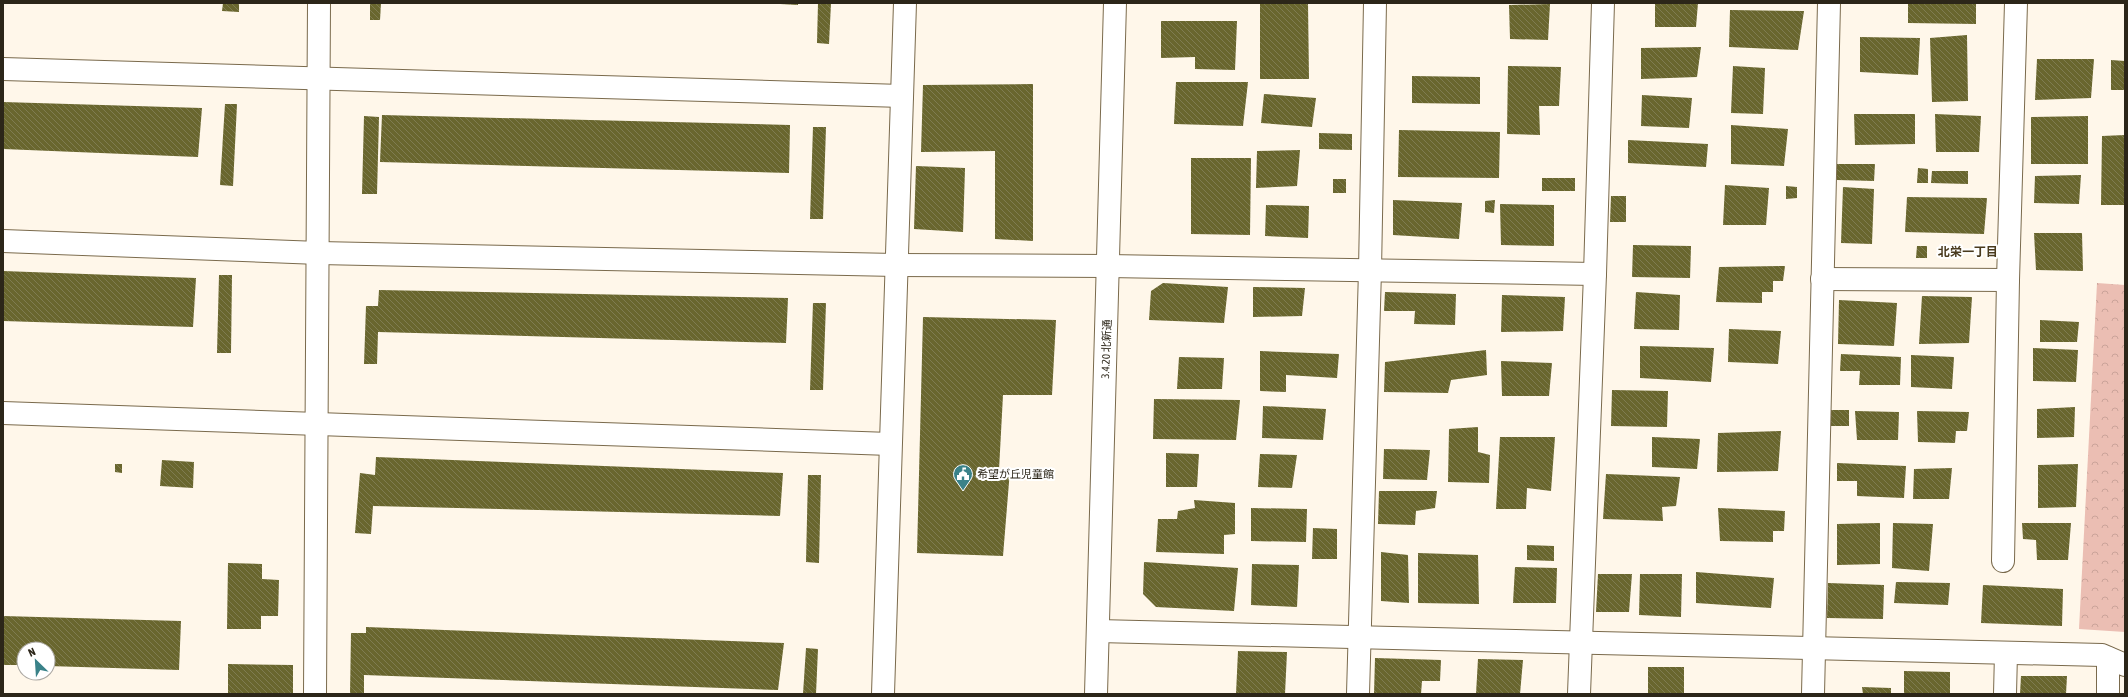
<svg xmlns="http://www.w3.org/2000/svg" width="2128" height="697" viewBox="0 0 2128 697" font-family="'Asap Condensed','Noto Sans JP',sans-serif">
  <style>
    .park { fill: url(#park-crowns) }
    .building { fill: url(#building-back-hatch) }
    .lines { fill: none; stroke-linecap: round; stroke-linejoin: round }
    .minor-casing { stroke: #7a6a4c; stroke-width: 24 }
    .minor { stroke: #fff; stroke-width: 22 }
    .labels { text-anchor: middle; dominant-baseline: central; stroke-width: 4; stroke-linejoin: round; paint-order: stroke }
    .street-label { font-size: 11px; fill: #2c2619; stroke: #fff }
    .poi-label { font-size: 11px; fill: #2c2619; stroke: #fff; text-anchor: start }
    .neighbourhood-label { font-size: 12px; font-weight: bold; fill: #4a3b1e; stroke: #fff }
  </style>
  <defs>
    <pattern id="park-crowns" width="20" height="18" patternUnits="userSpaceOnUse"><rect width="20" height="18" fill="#ebbeb3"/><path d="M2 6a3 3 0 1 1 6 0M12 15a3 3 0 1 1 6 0" fill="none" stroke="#caa399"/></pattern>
    <pattern id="building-back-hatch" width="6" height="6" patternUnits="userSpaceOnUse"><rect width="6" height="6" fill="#69662e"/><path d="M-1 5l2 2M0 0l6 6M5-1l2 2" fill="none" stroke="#7f7c51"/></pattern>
  </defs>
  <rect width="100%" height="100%" fill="#fff7ea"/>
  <path class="park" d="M 2097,283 L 2125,285 L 2125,632 L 2079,629 Z"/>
  <g class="building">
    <path d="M 223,3 L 239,3 L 239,12 L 222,11 Z"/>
    <path d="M 370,3 L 381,3 L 380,20 L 370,20 Z"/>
    <path d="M 760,3 L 798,3 L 798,5 Z"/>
    <path d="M 818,3 L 831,3 L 829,44 L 817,43 Z"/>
    <path d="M 1260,3 L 1308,3 L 1309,79 L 1260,79 Z"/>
    <path d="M 1655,3 L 1698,3 L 1696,27 L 1655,27 Z"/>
    <path d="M 1908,3 L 1976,3 L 1976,24 L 1908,23 Z"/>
    <path d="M 1550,4 L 1548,40 L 1510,39 L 1509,5 Z"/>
    <path d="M 1730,10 L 1804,11 L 1798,50 L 1729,47 Z"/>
    <path d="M 1161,21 L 1237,21 L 1235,70 L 1195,69 L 1195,57 L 1161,58 Z"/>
    <path d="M 1967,35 L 1968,101 L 1932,102 L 1930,38 Z"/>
    <path d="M 1860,37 L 1920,38 L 1918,75 L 1860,72 Z"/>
    <path d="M 1701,47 L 1697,77 L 1641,79 L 1641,48 Z"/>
    <path d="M 2037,59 L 2094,59 L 2091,98 L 2035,100 Z"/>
    <path d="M 2111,60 L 2125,61 L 2125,90 L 2111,90 Z"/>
    <path d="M 1508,66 L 1561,67 L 1559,106 L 1539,106 L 1540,135 L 1507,134 Z"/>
    <path d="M 1733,66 L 1765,68 L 1763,114 L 1731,113 Z"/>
    <path d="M 1412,76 L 1480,77 L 1480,104 L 1412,103 Z"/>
    <path d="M 1176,82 L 1248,82 L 1243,126 L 1174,124 Z"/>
    <path d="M 1033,84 L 1033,241 L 995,239 L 995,151 L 921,152 L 923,85 Z"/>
    <path d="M 1264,94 L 1316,98 L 1312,127 L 1261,123 Z"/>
    <path d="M 1642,95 L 1692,98 L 1689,128 L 1641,126 Z"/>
    <path d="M 3,102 L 202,108 L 198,157 L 3,149 Z"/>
    <path d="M 225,104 L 237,104 L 233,186 L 220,185 Z"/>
    <path d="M 1854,114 L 1915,114 L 1915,144 L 1855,145 Z"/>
    <path d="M 1935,114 L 1981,116 L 1979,152 L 1936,152 Z"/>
    <path d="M 382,115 L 790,125 L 789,173 L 380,162 Z"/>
    <path d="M 364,116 L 379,117 L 377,194 L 362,194 Z"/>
    <path d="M 2088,116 L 2088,164 L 2031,164 L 2031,117 Z"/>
    <path d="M 1731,125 L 1788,129 L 1784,166 L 1731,164 Z"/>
    <path d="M 813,127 L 826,127 L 823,219 L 810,219 Z"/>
    <path d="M 1399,130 L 1500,132 L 1499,178 L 1398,177 Z"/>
    <path d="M 1319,133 L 1352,134 L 1352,150 L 1319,149 Z"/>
    <path d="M 2125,135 L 2125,205 L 2101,205 L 2102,136 Z"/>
    <path d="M 1628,140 L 1708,144 L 1706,167 L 1628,163 Z"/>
    <path d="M 1300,150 L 1297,186 L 1256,188 L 1257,151 Z"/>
    <path d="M 1191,158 L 1251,158 L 1250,235 L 1191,234 Z"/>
    <path d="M 1837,164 L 1875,164 L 1874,181 L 1837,180 Z"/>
    <path d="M 916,166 L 965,168 L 963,232 L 914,229 Z"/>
    <path d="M 1918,168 L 1928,169 L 1928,183 L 1917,183 Z"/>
    <path d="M 1932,171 L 1968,171 L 1968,184 L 1931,183 Z"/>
    <path d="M 2081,175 L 2079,204 L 2034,203 L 2035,176 Z"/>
    <rect x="1542" y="178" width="33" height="13"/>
    <rect x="1333" y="179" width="13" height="14"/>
    <path d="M 1725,185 L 1769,188 L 1766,225 L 1723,225 Z"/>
    <path d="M 1786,186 L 1797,187 L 1797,198 L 1786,199 Z"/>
    <path d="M 1843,187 L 1874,189 L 1872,244 L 1841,243 Z"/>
    <path d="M 1611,196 L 1626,196 L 1626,222 L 1610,222 Z"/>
    <path d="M 1907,197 L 1987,198 L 1984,234 L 1905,232 Z"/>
    <path d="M 1393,200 L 1462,203 L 1459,239 L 1393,235 Z"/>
    <path d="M 1495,200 L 1494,213 L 1485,212 L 1485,201 Z"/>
    <path d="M 1500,204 L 1554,205 L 1554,246 L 1501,245 Z"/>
    <path d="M 1266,205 L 1309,206 L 1308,238 L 1265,236 Z"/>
    <path d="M 2034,233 L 2082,233 L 2083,271 L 2036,270 Z"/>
    <path d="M 1633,245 L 1691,246 L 1690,278 L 1632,277 Z"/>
    <path d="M 1917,246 L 1927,246 L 1927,258 L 1916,258 Z"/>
    <path d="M 1785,266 L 1783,281 L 1773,281 L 1773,292 L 1762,292 L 1762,303 L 1716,302 L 1719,267 Z"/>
    <path d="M 3,271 L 196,278 L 193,327 L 3,321 Z"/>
    <path d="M 219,275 L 232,275 L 231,353 L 217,353 Z"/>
    <path d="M 1163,283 L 1228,287 L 1224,323 L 1149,320 L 1151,291 Z"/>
    <path d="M 1253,287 L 1305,288 L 1302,316 L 1253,317 Z"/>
    <path d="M 379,290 L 788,298 L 786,343 L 378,332 L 377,364 L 364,364 L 366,306 L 378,306 Z"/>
    <path d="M 1385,292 L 1456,294 L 1455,325 L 1414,324 L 1415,311 L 1384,311 Z"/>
    <path d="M 1636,292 L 1680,295 L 1679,330 L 1634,329 Z"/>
    <path d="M 1502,295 L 1565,297 L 1563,331 L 1501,332 Z"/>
    <path d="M 1922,296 L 1972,297 L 1969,343 L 1919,344 Z"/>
    <path d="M 1839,300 L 1897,303 L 1894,346 L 1838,344 Z"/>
    <path d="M 813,303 L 826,303 L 823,390 L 810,390 Z"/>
    <path d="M 923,317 L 1056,320 L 1052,395 L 1003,395 L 999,470 L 1010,470 L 1003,556 L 917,553 Z"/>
    <path d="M 2040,320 L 2079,322 L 2077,342 L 2040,342 Z"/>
    <path d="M 1729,329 L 1781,331 L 1778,364 L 1728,362 Z"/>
    <path d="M 1640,346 L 1714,348 L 1711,382 L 1640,378 Z"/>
    <path d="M 2033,348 L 2078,350 L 2076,382 L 2033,381 Z"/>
    <path d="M 1486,350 L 1487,375 L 1451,380 L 1448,393 L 1384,392 L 1385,362 Z"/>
    <path d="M 1260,351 L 1339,354 L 1337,378 L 1286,375 L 1286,392 L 1260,391 Z"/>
    <path d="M 1841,354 L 1901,357 L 1900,385 L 1859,385 L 1860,371 L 1840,371 Z"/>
    <path d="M 1911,355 L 1954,357 L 1952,389 L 1911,387 Z"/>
    <path d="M 1179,357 L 1224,358 L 1222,389 L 1177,389 Z"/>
    <path d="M 1501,361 L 1552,363 L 1549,396 L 1502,396 Z"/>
    <path d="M 1612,390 L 1668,391 L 1667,427 L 1611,426 Z"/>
    <path d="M 1154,399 L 1240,400 L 1236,440 L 1153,439 Z"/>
    <path d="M 1263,406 L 1326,409 L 1323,440 L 1262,438 Z"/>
    <path d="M 2075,407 L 2074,437 L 2037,438 L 2037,409 Z"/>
    <path d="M 1831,410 L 1849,410 L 1849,426 L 1830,426 Z"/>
    <path d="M 1855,411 L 1899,412 L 1898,440 L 1857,440 Z"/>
    <path d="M 1917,411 L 1969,412 L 1967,431 L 1956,431 L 1955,443 L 1918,442 Z"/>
    <path d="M 1478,427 L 1478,452 L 1490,455 L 1489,483 L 1448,482 L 1449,429 Z"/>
    <path d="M 1781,431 L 1778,471 L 1717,472 L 1718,433 Z"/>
    <path d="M 1500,437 L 1555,437 L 1551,491 L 1527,488 L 1526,509 L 1496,509 Z"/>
    <path d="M 1652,437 L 1700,439 L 1697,469 L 1652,467 Z"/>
    <path d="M 1384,449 L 1430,450 L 1427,480 L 1383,479 Z"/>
    <path d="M 1166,453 L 1199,454 L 1197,487 L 1166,487 Z"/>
    <path d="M 1260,454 L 1297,455 L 1292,488 L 1258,487 Z"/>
    <path d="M 376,457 L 783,473 L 780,516 L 373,506 L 371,534 L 355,533 L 360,473 L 375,475 Z"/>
    <path d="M 162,460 L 194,462 L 193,488 L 160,486 Z"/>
    <path d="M 1837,463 L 1906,466 L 1904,498 L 1857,496 L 1857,481 L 1837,481 Z"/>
    <path d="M 115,464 L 122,464 L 122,473 L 115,472 Z"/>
    <path d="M 2078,464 L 2076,507 L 2038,508 L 2038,465 Z"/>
    <path d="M 1952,468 L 1949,499 L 1913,499 L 1914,469 Z"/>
    <path d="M 1606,474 L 1680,477 L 1676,506 L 1662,507 L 1663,521 L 1603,519 Z"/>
    <path d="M 808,475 L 821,475 L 819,563 L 806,562 Z"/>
    <path d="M 1379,491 L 1437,491 L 1435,508 L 1416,511 L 1415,525 L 1378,524 Z"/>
    <path d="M 1194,500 L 1235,503 L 1235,534 L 1224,535 L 1224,554 L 1156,552 L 1158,519 L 1177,519 L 1178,511 L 1195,508 Z"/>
    <path d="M 1251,508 L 1307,509 L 1306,542 L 1251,541 Z"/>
    <path d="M 1718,508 L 1785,511 L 1784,531 L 1773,531 L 1773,542 L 1720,541 Z"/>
    <path d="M 1880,523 L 1880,564 L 1837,565 L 1837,524 Z"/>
    <path d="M 1893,523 L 1933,524 L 1929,571 L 1892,568 Z"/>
    <path d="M 2022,523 L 2071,523 L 2068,560 L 2037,560 L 2036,540 L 2023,539 Z"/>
    <path d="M 1313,528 L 1337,529 L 1337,559 L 1312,559 Z"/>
    <path d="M 1527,545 L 1554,546 L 1554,561 L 1527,560 Z"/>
    <path d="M 1381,552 L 1408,555 L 1409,603 L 1381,601 Z"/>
    <path d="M 1418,553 L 1478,555 L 1479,604 L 1418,603 Z"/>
    <path d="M 1144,562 L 1238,568 L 1234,611 L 1156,607 L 1143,594 Z"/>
    <path d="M 228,563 L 262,564 L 262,579 L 279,580 L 278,616 L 261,616 L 261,629 L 227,629 Z"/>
    <path d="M 1252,564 L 1299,565 L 1297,607 L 1251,605 Z"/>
    <path d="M 1515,567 L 1557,568 L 1556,603 L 1513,603 Z"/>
    <path d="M 1696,572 L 1774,578 L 1771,608 L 1696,603 Z"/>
    <path d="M 1598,574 L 1632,574 L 1629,612 L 1596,612 Z"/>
    <path d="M 1640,574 L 1682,574 L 1681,617 L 1639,615 Z"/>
    <path d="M 1896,582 L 1950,583 L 1948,605 L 1894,603 Z"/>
    <path d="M 1828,583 L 1884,585 L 1883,619 L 1827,618 Z"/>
    <path d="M 1983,585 L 2063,589 L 2062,626 L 1981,623 Z"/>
    <path d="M 3,616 L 181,621 L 179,670 L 48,666 L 48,649 L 24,649 L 24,665 L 3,665 Z"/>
    <path d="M 366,627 L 784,643 L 778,690 L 364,675 L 364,694 L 350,694 L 351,633 L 366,633 Z"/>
    <path d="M 806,648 L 818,649 L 816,694 L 803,694 Z"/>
    <path d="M 1238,651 L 1287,652 L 1285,694 L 1236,694 Z"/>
    <path d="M 1375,658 L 1441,660 L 1440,681 L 1422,681 L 1421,694 L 1374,694 Z"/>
    <path d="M 1478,659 L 1523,660 L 1520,694 L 1476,694 Z"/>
    <path d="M 228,664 L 293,665 L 293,694 L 228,694 Z"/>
    <rect x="1648" y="667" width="36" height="27"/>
    <path d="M 1904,671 L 1950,672 L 1950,694 L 1904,694 Z"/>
    <path d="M 2021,676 L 2067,676 L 2066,694 L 2020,694 Z"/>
    <path d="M 1862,687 L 1891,688 L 1891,694 L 1863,694 Z"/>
  </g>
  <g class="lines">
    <g class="minor-casing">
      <g id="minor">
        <path d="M 3,69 L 902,96"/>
        <path d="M 3,241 L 319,253 L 896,265 L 1108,266 L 1595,274"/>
        <path d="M 1822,279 L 2008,280"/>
        <path d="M 3,413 L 890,444"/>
        <path d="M 2003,561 L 2008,280 L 2016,3"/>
        <path d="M 1098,631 L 2102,655 L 2125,665"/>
        <path d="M 315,694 L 319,3"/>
        <path d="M 883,694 L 905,3"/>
        <path d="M 1096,694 L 1115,3"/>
        <path d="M 1358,694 L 1370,270 L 1375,3"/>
        <path d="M 1579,694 L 1595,274 L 1603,3"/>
        <path d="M 1813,694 L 1829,3"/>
        <path d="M 2005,694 L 2006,653"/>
        <path d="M 2108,694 L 2108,658"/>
      </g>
    </g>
    <use href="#minor" class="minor"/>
  </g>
  <defs>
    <g id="civic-pin" transform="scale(1)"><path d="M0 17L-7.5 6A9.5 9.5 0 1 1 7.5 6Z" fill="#3a8289" stroke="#fff"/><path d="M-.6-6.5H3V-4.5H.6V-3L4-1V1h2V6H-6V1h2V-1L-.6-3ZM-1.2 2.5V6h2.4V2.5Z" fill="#fff"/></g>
  </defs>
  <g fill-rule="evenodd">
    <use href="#civic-pin" x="963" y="474"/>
  </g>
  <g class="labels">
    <g class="street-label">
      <text transform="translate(1106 349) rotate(-88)">3.4.20 北新通</text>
    </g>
    <g class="poi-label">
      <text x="977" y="474">希望が丘児童館</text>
    </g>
    <g class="neighbourhood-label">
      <text x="1968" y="252">北栄一丁目</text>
    </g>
  </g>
  <rect width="2128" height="697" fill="none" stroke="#2c2619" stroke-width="8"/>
  <g transform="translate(36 661) rotate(335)"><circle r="19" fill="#ffffff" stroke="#aba8a3"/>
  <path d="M0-3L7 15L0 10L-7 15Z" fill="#3a8289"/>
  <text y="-6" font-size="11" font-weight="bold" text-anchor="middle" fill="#2c2619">N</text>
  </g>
</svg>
